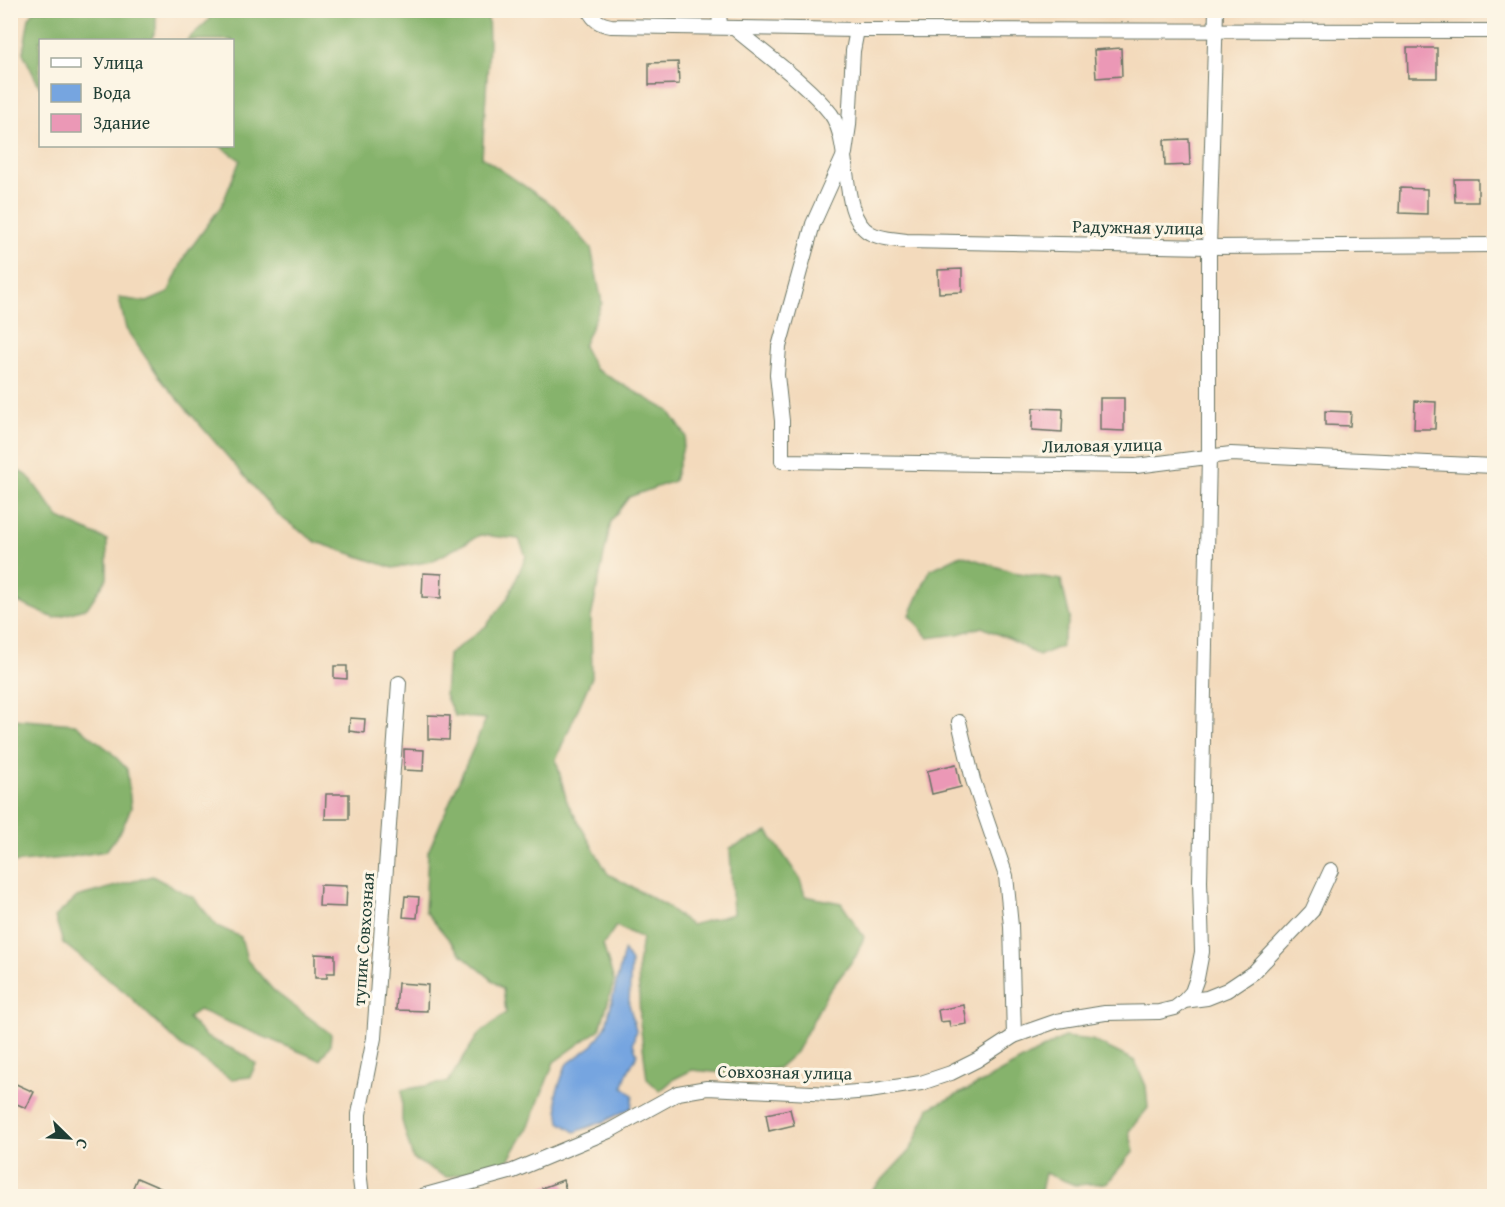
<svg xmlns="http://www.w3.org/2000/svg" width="1505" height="1207" viewBox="0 0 1505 1207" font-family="'Gentium Book Plus',serif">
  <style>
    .forest { fill: #86b36c; stroke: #527850; stroke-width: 1.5 }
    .water { fill: #76a5e0; stroke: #4a718a; stroke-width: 1.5 }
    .building { fill: #eb98b6 }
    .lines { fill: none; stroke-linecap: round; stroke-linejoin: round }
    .minor-casing { stroke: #697464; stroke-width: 16 }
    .minor { stroke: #fff; stroke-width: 14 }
    .labels { text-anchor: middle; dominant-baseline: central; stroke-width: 6; stroke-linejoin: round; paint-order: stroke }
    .street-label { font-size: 18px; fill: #1f3d34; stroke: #fcf5e5 }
  </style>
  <rect width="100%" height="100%" fill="#fcf5e5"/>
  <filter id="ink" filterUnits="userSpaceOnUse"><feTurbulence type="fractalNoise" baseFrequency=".0167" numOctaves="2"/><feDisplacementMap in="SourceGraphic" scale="12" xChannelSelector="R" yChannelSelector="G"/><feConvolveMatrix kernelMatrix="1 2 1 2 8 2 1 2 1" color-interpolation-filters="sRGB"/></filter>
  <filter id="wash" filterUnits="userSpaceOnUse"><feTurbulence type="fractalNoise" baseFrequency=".008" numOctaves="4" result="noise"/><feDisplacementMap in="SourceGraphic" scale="24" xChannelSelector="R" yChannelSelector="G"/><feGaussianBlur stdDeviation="1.35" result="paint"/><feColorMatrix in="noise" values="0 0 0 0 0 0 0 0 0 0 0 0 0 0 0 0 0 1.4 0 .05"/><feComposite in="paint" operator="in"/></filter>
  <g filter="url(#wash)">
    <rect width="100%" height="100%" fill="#f3dabc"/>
    <g class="forest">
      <path d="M 35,10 L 156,11 L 156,29 L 151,40 L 40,40 L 40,88 L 23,53 L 29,18 Z"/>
      <path d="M 210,11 L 488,11 L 489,45 L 482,157 L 555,207 L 591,248 L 602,303 L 583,346 L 595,369 L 669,411 L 686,436 L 674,481 L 629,497 L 611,521 L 591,618 L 592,677 L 556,759 L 567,802 L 608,874 L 663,904 L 691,925 L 733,914 L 730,848 L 768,832 L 800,879 L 805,896 L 841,903 L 864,937 L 856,956 L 827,994 L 796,1052 L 778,1068 L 744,1075 L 692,1070 L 674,1079 L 660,1091 L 647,1079 L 640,1022 L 638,966 L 642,938 L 616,926 L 603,945 L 614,981 L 600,1029 L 554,1062 L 529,1126 L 505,1165 L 446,1177 L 413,1159 L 402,1121 L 402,1090 L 448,1082 L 478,1035 L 506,1013 L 503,989 L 461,954 L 425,911 L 428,852 L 486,719 L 455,716 L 445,695 L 448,655 L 486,626 L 508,598 L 526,556 L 519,539 L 480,535 L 432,561 L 393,568 L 316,542 L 279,516 L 163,382 L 126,329 L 119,298 L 147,302 L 168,293 L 185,256 L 222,205 L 240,160 L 220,146 L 232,146 L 232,40 L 187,40 L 209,20 Z"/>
      <path d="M 11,467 L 28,476 L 59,518 L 107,540 L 107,578 L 87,608 L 54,618 L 11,599 Z"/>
      <path d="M 961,555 L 1013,572 L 1061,580 L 1070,618 L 1061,646 L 1039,656 L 1011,640 L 982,627 L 958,634 L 928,638 L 910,615 L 930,570 Z"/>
      <path d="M 11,719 L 75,724 L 110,751 L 127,769 L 131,808 L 122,829 L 106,851 L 64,858 L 11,863 Z"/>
      <path d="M 152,876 L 194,898 L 217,926 L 241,937 L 247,960 L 274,991 L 331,1034 L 330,1045 L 320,1060 L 199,1010 L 188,1018 L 206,1037 L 245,1055 L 256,1064 L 250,1077 L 231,1079 L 180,1045 L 126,993 L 63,943 L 55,917 L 77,897 Z"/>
      <path d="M 1064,1037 L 1092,1040 L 1135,1061 L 1146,1086 L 1148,1108 L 1129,1131 L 1134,1151 L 1107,1183 L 1075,1185 L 1045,1173 L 1040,1196 L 867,1196 L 911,1149 L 929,1108 L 979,1084 Z"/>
    </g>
    <path class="water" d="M 624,951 L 631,962 L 629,1004 L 636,1030 L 633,1043 L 637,1054 C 632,1067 625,1073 623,1087 L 633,1095 L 631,1108 L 605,1121 L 575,1132 L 560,1122 L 556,1094 L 566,1065 L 593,1045 L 606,1026 Z"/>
    <g id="blocks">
      <g class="building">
        <path d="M 1121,48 L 1122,76 L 1096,78 L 1094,50 Z"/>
        <path d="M 1407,48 L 1437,48 L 1437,78 L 1408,78 Z"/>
        <path d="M 678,62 L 679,84 L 649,85 L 649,63 Z"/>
        <path d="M 1189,139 L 1190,165 L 1165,166 L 1164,140 Z"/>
        <path d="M 1454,179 L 1478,179 L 1478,202 L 1455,202 Z"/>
        <path d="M 1400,188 L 1427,189 L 1427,214 L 1399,213 Z"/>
        <path d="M 962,269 L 962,292 L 939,293 L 938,270 Z"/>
        <path d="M 1100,398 L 1124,398 L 1124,431 L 1100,430 Z"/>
        <path d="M 1415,401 L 1436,402 L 1435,429 L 1414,429 Z"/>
        <path d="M 1033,408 L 1063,409 L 1062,432 L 1032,430 Z"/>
        <path d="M 1325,411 L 1351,412 L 1350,426 L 1325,425 Z"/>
        <path d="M 423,573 L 442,574 L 441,598 L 422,597 Z"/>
        <path d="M 334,666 L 347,666 L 347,679 L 334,678 Z"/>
        <path d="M 428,715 L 450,716 L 449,740 L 428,739 Z"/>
        <path d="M 350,718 L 365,719 L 364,733 L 349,731 Z"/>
        <path d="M 404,749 L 424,750 L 423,771 L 404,770 Z"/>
        <path d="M 956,764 L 961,787 L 932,794 L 927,771 Z"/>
        <path d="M 326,794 L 349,794 L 349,819 L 325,819 Z"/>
        <path d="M 320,885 L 347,886 L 346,907 L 319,906 Z"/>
        <path d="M 405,896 L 419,897 L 417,918 L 403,917 Z"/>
        <path d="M 315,954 L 335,955 L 335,973 L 327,973 L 327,978 L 315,978 Z"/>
        <path d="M 398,983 L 428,985 L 427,1011 L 396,1010 Z"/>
        <path d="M 964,1005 L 967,1024 L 950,1027 L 949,1021 L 940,1022 L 938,1010 Z"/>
        <path d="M 16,1084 L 34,1092 L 26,1108 L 10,1101 L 10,1095 Z"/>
        <path d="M 790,1109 L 794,1125 L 769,1131 L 766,1114 Z"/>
        <path d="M 137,1178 L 181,1197 L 129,1197 Z"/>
        <path d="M 563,1180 L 568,1197 L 545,1197 L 542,1188 Z"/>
      </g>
    </g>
  </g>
  <g filter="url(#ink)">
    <use href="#blocks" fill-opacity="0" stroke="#697464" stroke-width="1.5"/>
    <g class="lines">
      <g class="minor-casing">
        <g id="minor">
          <path d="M 589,10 C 594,21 600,24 611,26 L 857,30 L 1494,31"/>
          <path d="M 719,10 L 720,27"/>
          <path d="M 734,28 C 763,53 808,84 831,114 C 853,145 838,215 870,233 C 880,239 894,239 906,241 L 1209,247 L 1494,245"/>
          <path d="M 857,30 L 853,51 L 849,125 L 845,153 L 813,224 L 779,347 L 777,375 L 782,421 L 782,461 L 1136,466 L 1231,454 L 1494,466"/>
          <path d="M 959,722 L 973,780 L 1006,876 L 1011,926 L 1014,1036"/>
          <path d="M 1184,1001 L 1207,998 L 1227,990 L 1254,972 L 1312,911 L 1331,870"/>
          <path d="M 362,1196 L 359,1171 L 359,1114 L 374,1038 L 399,683"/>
          <path d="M 422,1196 L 513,1171 L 609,1131 L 678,1093 L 707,1088 L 832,1094 L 869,1091 L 921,1083 L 951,1073 L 977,1060 L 1014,1036 L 1057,1021 L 1105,1013 L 1159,1012 L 1175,1008 L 1184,1001 L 1192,992 L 1197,978 L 1202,952 L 1200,881 L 1209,456 L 1209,247 L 1216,10"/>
        </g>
      </g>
      <use href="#minor" class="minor"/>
    </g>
  </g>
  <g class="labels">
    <g class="street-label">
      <text transform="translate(1138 227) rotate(1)">Радужная улица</text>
      <text transform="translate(1102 445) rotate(-1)">Лиловая улица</text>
      <text transform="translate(363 939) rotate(-86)">тупик Совхозная</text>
      <text transform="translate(785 1072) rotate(1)">Совхозная улица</text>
    </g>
  </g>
  <rect width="1505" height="1207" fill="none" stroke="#fcf5e5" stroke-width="36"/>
  <rect x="39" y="39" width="195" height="108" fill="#fcf5e5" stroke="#a4ab9e" stroke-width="1.5"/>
  <rect x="51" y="58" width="30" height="9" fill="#ffffff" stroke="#a4ab9e" stroke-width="1.5"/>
  <text x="93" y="69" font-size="18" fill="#1f3d34">Улица</text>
  <rect x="51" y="84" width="30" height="18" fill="#76a5e0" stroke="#a4ab9e" stroke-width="1.5"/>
  <text x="93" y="99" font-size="18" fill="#1f3d34">Вода</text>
  <rect x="51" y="114" width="30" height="18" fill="#eb98b6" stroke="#a4ab9e" stroke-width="1.5"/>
  <text x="93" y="129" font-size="18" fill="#1f3d34">Здание</text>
  <g transform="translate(69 1138) rotate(114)" stroke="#fcf5e5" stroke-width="4.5" paint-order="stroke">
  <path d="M0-4.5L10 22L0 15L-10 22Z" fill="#1f3d34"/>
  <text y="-9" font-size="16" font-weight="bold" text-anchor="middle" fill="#1f3d34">С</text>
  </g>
</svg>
